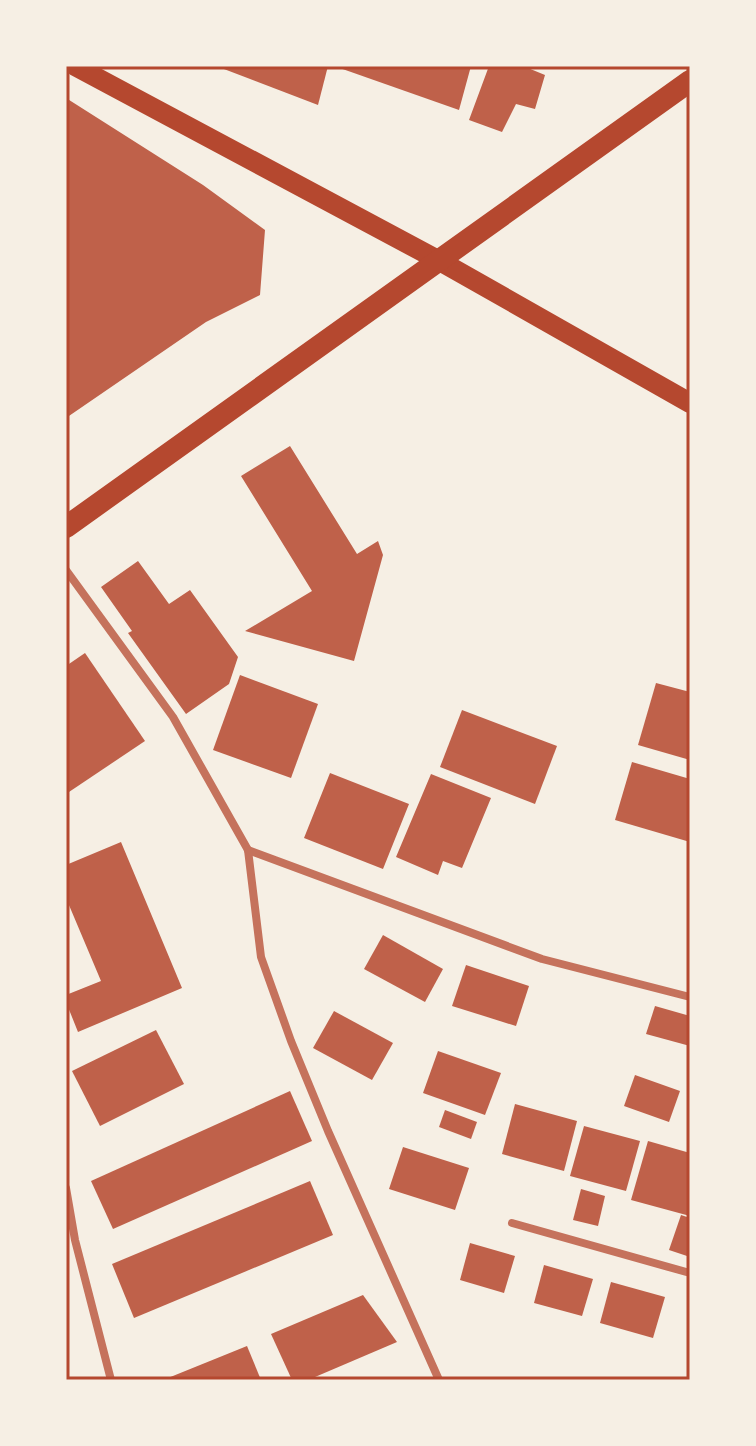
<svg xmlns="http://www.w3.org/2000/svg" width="756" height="1446" viewBox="0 0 756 1446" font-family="Helvetica,sans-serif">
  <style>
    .building { fill: #bf614a }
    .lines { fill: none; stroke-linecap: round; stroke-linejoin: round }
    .minor { stroke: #c5725c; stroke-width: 8 }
    .primary { stroke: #b5482f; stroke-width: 20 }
    .trunk { stroke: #b5482f; stroke-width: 22 }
    .neatline { fill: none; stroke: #b5482f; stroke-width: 3 }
  </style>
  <rect width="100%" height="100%" fill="#f6efe4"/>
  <g class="building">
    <path d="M 216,66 L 328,66 L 318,105 Z"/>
    <path d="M 334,66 L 471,66 L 459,110 Z"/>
    <path d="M 489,66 L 523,66 L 545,75 L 535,109 L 516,104 L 502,132 L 469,120 Z"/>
    <path d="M 66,98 L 203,185 L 265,230 L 260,295 L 206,322 L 66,418 Z"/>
    <path d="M 290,446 L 357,554 L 378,541 L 383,555 L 354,661 L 245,631 L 312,591 L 241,476 Z"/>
    <path d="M 138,561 L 169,604 L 190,590 L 238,657 L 229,684 L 186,714 L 128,633 L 132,631 L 101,587 Z"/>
    <path d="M 85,653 L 145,741 L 66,794 L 66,666 Z"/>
    <path d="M 240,675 L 318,704 L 291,778 L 213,750 Z"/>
    <path d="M 656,683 L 690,692 L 690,760 L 638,745 Z"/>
    <path d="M 462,710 L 557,746 L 535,804 L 440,767 Z"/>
    <path d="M 632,762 L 690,779 L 690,842 L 615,820 Z"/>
    <path d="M 330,773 L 409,804 L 383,869 L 304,838 Z"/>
    <path d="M 431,774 L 491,798 L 462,868 L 443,861 L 438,875 L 396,857 Z"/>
    <path d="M 121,842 L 182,988 L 78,1032 L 66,1002 L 66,995 L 101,981 L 66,898 L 66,865 Z"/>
    <path d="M 383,935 L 443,969 L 425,1002 L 364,969 Z"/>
    <path d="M 466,965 L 529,986 L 516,1026 L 452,1006 Z"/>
    <path d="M 655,1006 L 690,1016 L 690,1046 L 646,1034 Z"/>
    <path d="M 334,1011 L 393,1043 L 372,1080 L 313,1048 Z"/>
    <path d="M 156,1030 L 184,1084 L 100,1126 L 72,1071 Z"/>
    <path d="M 438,1051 L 501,1073 L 485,1115 L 423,1093 Z"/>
    <path d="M 635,1075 L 680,1091 L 669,1122 L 624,1106 Z"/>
    <path d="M 290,1091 L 312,1141 L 113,1229 L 91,1181 Z"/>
    <path d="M 515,1104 L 577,1121 L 564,1171 L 502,1154 Z"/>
    <path d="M 445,1110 L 477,1122 L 471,1139 L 439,1127 Z"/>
    <path d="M 584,1126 L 640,1141 L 626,1191 L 570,1176 Z"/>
    <path d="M 648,1141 L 690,1153 L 690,1216 L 631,1200 Z"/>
    <path d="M 403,1147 L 469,1168 L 455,1210 L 389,1189 Z"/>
    <path d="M 310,1181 L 333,1235 L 134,1318 L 112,1264 Z"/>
    <path d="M 581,1189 L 605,1196 L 598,1226 L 573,1220 Z"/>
    <path d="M 681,1215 L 690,1218 L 690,1257 L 669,1250 Z"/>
    <path d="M 470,1243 L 515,1256 L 504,1293 L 460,1280 Z"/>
    <path d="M 544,1265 L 593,1279 L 582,1316 L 534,1303 Z"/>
    <path d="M 611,1282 L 665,1297 L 653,1338 L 600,1323 Z"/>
    <path d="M 363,1295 L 397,1342 L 308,1380 L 292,1380 L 271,1334 Z"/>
    <path d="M 247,1346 L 261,1380 L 163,1380 Z"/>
  </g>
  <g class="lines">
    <g class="minor">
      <path d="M 66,570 L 173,717 L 248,850 L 261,957 L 291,1041 L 328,1131 L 439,1380"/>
      <path d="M 248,850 L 542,959 L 690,997"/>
      <path d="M 66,1188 L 75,1240 L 111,1380"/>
      <path d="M 512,1223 L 690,1273"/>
    </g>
    <path class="primary" d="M 75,66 L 438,260 L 690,403"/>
    <path class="trunk" d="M 66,527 L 690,81"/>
  </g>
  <rect width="756" height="1446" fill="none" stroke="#f6efe4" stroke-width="136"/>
  <rect x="68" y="68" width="620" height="1310" class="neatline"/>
</svg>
